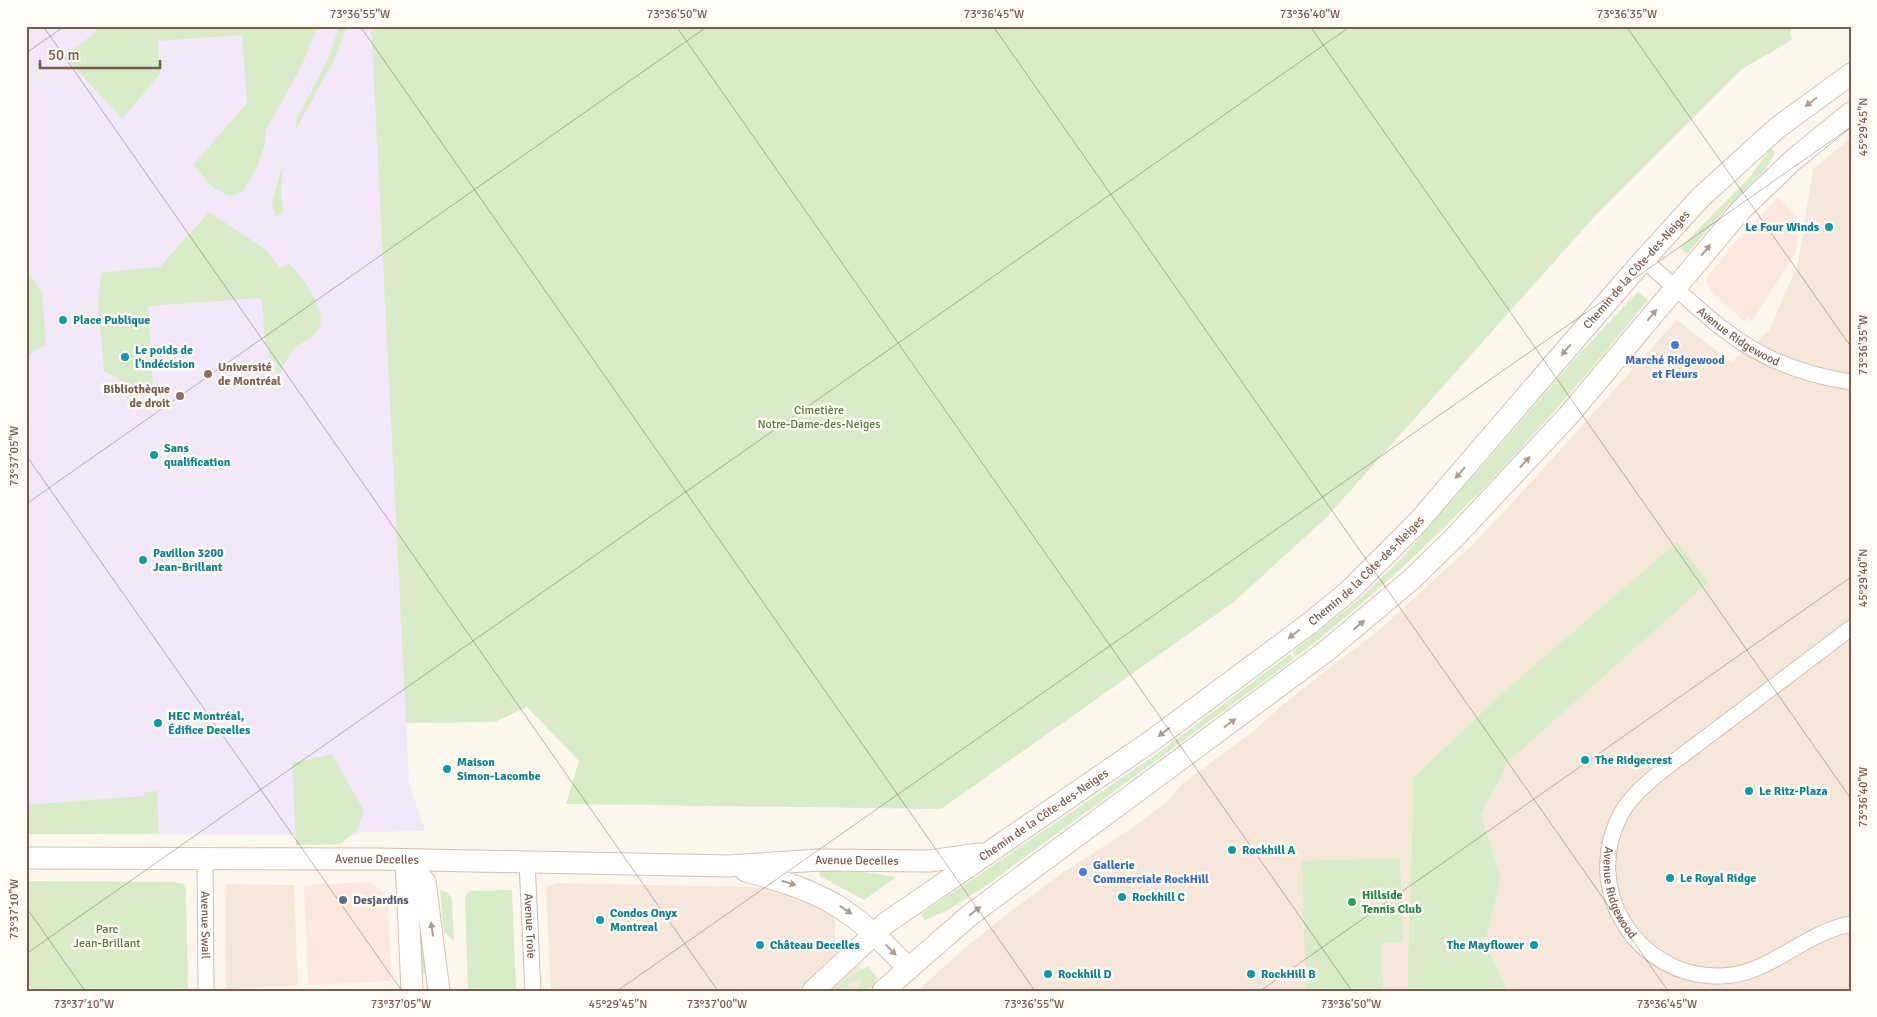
<svg xmlns="http://www.w3.org/2000/svg" width="1877" height="1017" viewBox="0 0 1877 1017" font-family="Signika,sans-serif">
  <style>
    .residential { fill: #f5e8da }
    .commercial { fill: #fde8e0 }
    .education { fill: #f3e8fa }
    .green { fill: #d8ecc9 }
    .lines { fill: none; stroke-linecap: round; stroke-linejoin: round }
    .street-casing { stroke: #d1beb0; stroke-width: 17 }
    .secondary-casing { stroke: #d6c0b0; stroke-width: 23 }
    .street { stroke: #fff; stroke-width: 15 }
    .secondary { stroke: #fff; stroke-width: 21 }
    .oneway { fill: #af9d94 }
    .ticks { fill: none; stroke: #7a5c4d; stroke-width: 1; stroke-opacity: 0.45 }
    .culture-dot { fill: #0f9aa8; stroke: #fffaf3; stroke-width: 2 }
    .shop-dot { fill: #3f7fe0; stroke: #fffaf3; stroke-width: 2 }
    .education-dot { fill: #8d6e63; stroke: #fffaf3; stroke-width: 2 }
    .service-dot { fill: #5c6f8a; stroke: #fffaf3; stroke-width: 2 }
    .leisure-dot { fill: #2e9e5b; stroke: #fffaf3; stroke-width: 2 }
    .labels { text-anchor: middle; dominant-baseline: central; stroke-width: 5; stroke-linejoin: round; paint-order: stroke }
    .culture-label { font-size: 12px; font-weight: bold; fill: #0d838f; stroke: #fffaf3; text-anchor: start }
    .street-label { font-size: 12px; fill: #7a5c4d; stroke: #fffaf3 }
    .shop-label { font-size: 12px; font-weight: bold; fill: #366cbe; stroke: #fffaf3 }
    .education-label { font-size: 12px; font-weight: bold; fill: #785e54; stroke: #fffaf3; text-anchor: start }
    .park-label { font-size: 12px; fill: #537a41; stroke: #fffaf3 }
    .leisure-label { font-size: 12px; font-weight: bold; fill: #27864d; stroke: #fffaf3; text-anchor: start }
    .service-label { font-size: 12px; font-weight: bold; fill: #4e5e75; stroke: #fffaf3; text-anchor: start }
    .neatline { fill: none; stroke: #7a5c4d; stroke-width: 2 }
    .ticks-label { font-size: 12px; text-anchor: middle; fill: #7a5c4d }
  </style>
  <rect width="100%" height="100%" fill="#fdf6ec"/>
  <g class="residential">
    <path d="M 1851,138 L 1851,991 L 1508,991 L 1485,942 L 1501,879 L 1481,814 L 1510,760 L 1709,582 L 1677,542 L 1509,687 L 1414,777 L 1407,991 L 917,991 L 967,946 L 1002,918 L 1064,872 L 1132,828 L 1169,800 L 1182,784 L 1254,731 L 1282,705 L 1380,629 L 1470,547 L 1514,501 L 1677,320 L 1731,362 L 1769,331 L 1798,263 L 1813,169 Z"/>
    <path d="M 556,883 L 750,887 L 771,889 L 796,896 L 829,913 L 835,919 L 835,941 L 882,991 L 551,991 L 546,890 L 549,886 Z"/>
    <path d="M 225,884 L 294,885 L 298,985 L 226,989 Z"/>
  </g>
  <g class="commercial">
    <path d="M 1778,197 L 1801,221 L 1795,254 L 1752,321 L 1748,318 L 1745,322 L 1713,294 L 1708,286 L 1706,279 L 1730,247 Z"/>
    <path d="M 371,882 L 388,896 L 391,981 L 308,985 L 304,885 Z"/>
  </g>
  <path class="education" d="M 26,26 L 371,26 L 409,783 L 425,831 L 362,832 L 357,835 L 26,834 Z"/>
  <g class="green">
    <path d="M 97,26 L 318,26 L 301,67 L 266,130 L 265,143 L 257,168 L 243,191 L 231,196 C 210,190 207,178 193,165 L 247,103 L 242,35 L 158,41 L 160,74 L 122,119 L 64,56 L 96,32 Z"/>
    <path d="M 339,26 L 347,26 L 335,58 L 296,129 L 296,121 L 329,57 Z"/>
    <path d="M 371,26 L 1790,26 L 1792,40 L 1742,69 L 1594,217 L 1326,518 L 1235,601 L 941,809 L 566,804 L 579,761 L 527,707 L 495,722 L 406,723 Z"/>
    <path d="M 1771,148 L 1775,153 L 1764,171 L 1721,214 L 1687,254 L 1680,248 L 1748,179 Z"/>
    <path d="M 283,164 L 281,195 L 283,211 L 275,217 L 272,203 Z"/>
    <path d="M 209,212 L 265,249 L 280,268 L 289,263 C 301,276 330,311 318,330 C 314,337 304,341 297,346 C 285,358 279,375 277,391 L 274,388 L 276,363 L 269,356 L 268,346 L 265,346 L 262,300 L 259,298 L 150,306 L 148,308 L 153,385 L 131,386 L 104,371 L 98,305 L 101,274 L 104,272 L 160,267 Z"/>
    <path d="M 26,269 L 42,292 L 46,344 L 26,357 Z"/>
    <path d="M 1638,292 L 1648,300 C 1543,430 1429,555 1296,657 L 1292,652 L 1358,600 L 1401,559 L 1580,353 Z"/>
    <path d="M 1677,542 L 1709,582 L 1510,760 L 1481,814 L 1501,879 L 1485,942 L 1508,991 L 1407,991 L 1414,777 L 1509,687 Z"/>
    <path d="M 1290,654 L 1294,659 L 990,883 L 948,910 L 925,920 L 921,914 L 1154,756 Z"/>
    <path d="M 332,754 L 364,811 L 358,829 L 341,844 L 296,845 L 292,763 Z"/>
    <path d="M 157,791 L 159,834 L 26,834 L 26,805 L 144,796 L 145,792 Z"/>
    <path d="M 1400,858 L 1403,942 L 1381,943 L 1383,991 L 1306,991 L 1302,861 Z"/>
    <path d="M 821,871 L 864,872 L 896,877 L 864,900 L 820,876 L 819,873 Z"/>
    <path d="M 26,881 L 171,882 L 184,884 L 186,890 L 188,991 L 26,991 Z"/>
    <path d="M 440,890 L 448,893 L 452,899 L 454,941 L 444,932 Z"/>
    <path d="M 512,890 L 516,991 L 468,991 L 465,897 L 469,891 Z"/>
    <path d="M 418,896 L 429,973 L 417,974 Z"/>
    <path d="M 868,966 L 878,979 L 865,991 L 856,991 L 863,978 L 848,984 L 846,991 L 831,991 L 847,978 Z"/>
  </g>
  <g class="lines">
    <g class="street-casing">
      <g id="street">
        <path id="s1" d="M 1644,260 C 1716,323 1751,367 1851,382"/>
        <path id="s2" d="M 1851,628 L 1659,773 C 1645,785 1630,797 1621,814 C 1581,888 1636,976 1718,976 C 1769,977 1801,933 1851,924"/>
        <path id="s3" d="M 205,859 L 206,991"/>
        <path id="s4" d="M 527,862 L 533,991"/>
      </g>
    </g>
    <g class="secondary-casing">
      <g id="secondary">
        <path id="s5" d="M 26,858 L 378,859 L 729,866 L 819,860 L 930,861 L 980,854"/>
        <path d="M 406,860 L 425,882 L 426,889 L 439,991"/>
        <path d="M 406,860 L 412,991"/>
        <path d="M 746,871 C 827,893 851,908 908,968"/>
        <path id="s6" d="M 813,991 L 886,923 L 1150,742 L 1310,623 L 1350,590 L 1418,522 L 1633,272 L 1700,198 L 1777,128 L 1851,74"/>
        <path d="M 883,991 L 970,915 L 1325,652 L 1412,579 L 1453,539 L 1568,416 L 1740,211 L 1793,160 L 1851,113"/>
      </g>
    </g>
    <use href="#street" class="street"/>
    <use href="#secondary" class="secondary"/>
  </g>
  <defs><path id="oneway-solid" d="M-6-.8H1V-3.2L6.5 0L1 3.2V.8H-6Z" transform="scale(1.25)"/></defs>
  <g class="oneway">
    <use href="#oneway-solid" transform="translate(1811 102) rotate(143)"/>
    <use href="#oneway-solid" transform="translate(1706 250) rotate(-50)"/>
    <use href="#oneway-solid" transform="translate(1652 315) rotate(-51)"/>
    <use href="#oneway-solid" transform="translate(1566 350) rotate(131)"/>
    <use href="#oneway-solid" transform="translate(1525 462) rotate(-47)"/>
    <use href="#oneway-solid" transform="translate(1460 473) rotate(131)"/>
    <use href="#oneway-solid" transform="translate(1359 625) rotate(-40)"/>
    <use href="#oneway-solid" transform="translate(1294 634) rotate(143)"/>
    <use href="#oneway-solid" transform="translate(1230 723) rotate(-36)"/>
    <use href="#oneway-solid" transform="translate(1164 732) rotate(143)"/>
    <use href="#oneway-solid" transform="translate(789 883) rotate(17)"/>
    <use href="#oneway-solid" transform="translate(846 910) rotate(34)"/>
    <use href="#oneway-solid" transform="translate(975 911) rotate(-38)"/>
    <use href="#oneway-solid" transform="translate(432 929) rotate(-98)"/>
    <use href="#oneway-solid" transform="translate(891 950) rotate(46)"/>
  </g>
  <path class="ticks" d="M 43,26 L 718,991M 360,26 L 1035,991M 676,26 L 1352,991M 993,26 L 1668,991M 1310,26 L 1851,799M 1626,26 L 1851,347M 26,53 L 65,26M 26,455 L 402,991M 26,504 L 708,26M 26,907 L 85,991M 26,954 L 1351,26M 617,991 L 1851,127M 1260,991 L 1851,577"/>
  <g class="culture-dot">
    <circle cx="1829" cy="227" r="5"/>
    <circle cx="63" cy="320" r="5"/>
    <circle cx="125" cy="357" r="5"/>
    <circle cx="154" cy="455" r="5"/>
    <circle cx="143" cy="560" r="5"/>
    <circle cx="158" cy="723" r="5"/>
    <circle cx="1585" cy="760" r="5"/>
    <circle cx="447" cy="769" r="5"/>
    <circle cx="1749" cy="791" r="5"/>
    <circle cx="1232" cy="850" r="5"/>
    <circle cx="1670" cy="878" r="5"/>
    <circle cx="1122" cy="897" r="5"/>
    <circle cx="600" cy="920" r="5"/>
    <circle cx="760" cy="945" r="5"/>
    <circle cx="1534" cy="945" r="5"/>
    <circle cx="1048" cy="974" r="5"/>
    <circle cx="1251" cy="974" r="5"/>
  </g>
  <g class="shop-dot">
    <circle cx="1675" cy="345" r="5"/>
    <circle cx="1083" cy="872" r="5"/>
  </g>
  <g class="education-dot">
    <circle cx="208" cy="374" r="5"/>
    <circle cx="180" cy="396" r="5"/>
  </g>
  <circle class="service-dot" cx="343" cy="900" r="5"/>
  <circle class="leisure-dot" cx="1352" cy="902" r="5"/>
  <g class="labels">
    <g class="culture-label">
      <text x="1819" y="227" text-anchor="end">Le Four Winds</text>
      <text x="73" y="320">Place Publique</text>
      <text x="135" y="350">Le poids de<tspan x="135" dy="14">l'indécision</tspan></text>
      <text x="164" y="448">Sans<tspan x="164" dy="14">qualification</tspan></text>
      <text x="153" y="553">Pavillon 3200<tspan x="153" dy="14">Jean-Brillant</tspan></text>
      <text x="168" y="716">HEC Montréal,<tspan x="168" dy="14">Édifice Decelles</tspan></text>
      <text x="1595" y="760">The Ridgecrest</text>
      <text x="457" y="762">Maison<tspan x="457" dy="14">Simon-Lacombe</tspan></text>
      <text x="1759" y="791">Le Ritz-Plaza</text>
      <text x="1242" y="850">Rockhill A</text>
      <text x="1680" y="878">Le Royal Ridge</text>
      <text x="1132" y="897">Rockhill C</text>
      <text x="610" y="913">Condos Onyx<tspan x="610" dy="14">Montreal</tspan></text>
      <text x="770" y="945">Château Decelles</text>
      <text x="1524" y="945" text-anchor="end">The Mayflower</text>
      <text x="1058" y="974">Rockhill D</text>
      <text x="1261" y="974">RockHill B</text>
    </g>
    <g class="street-label">
      <text stroke="none"><textPath href="#s6" startOffset="1101">Chemin de la Côte-des-Neiges</textPath></text>
      <text stroke="none"><textPath href="#s1" startOffset="122">Avenue Ridgewood</textPath></text>
      <text stroke="none"><textPath href="#s6" startOffset="696">Chemin de la Côte-des-Neiges</textPath></text>
      <text stroke="none"><textPath href="#s6" startOffset="291">Chemin de la Côte-des-Neiges</textPath></text>
      <text stroke="none"><textPath href="#s5" startOffset="351">Avenue Decelles</textPath></text>
      <text stroke="none"><textPath href="#s5" startOffset="831">Avenue Decelles</textPath></text>
      <text stroke="none"><textPath href="#s2" startOffset="380">Avenue Ridgewood</textPath></text>
      <text stroke="none"><textPath href="#s3" startOffset="66">Avenue Swail</textPath></text>
      <text stroke="none"><textPath href="#s4" startOffset="64">Avenue Troie</textPath></text>
    </g>
    <g class="shop-label">
      <text x="1675" y="360">Marché Ridgewood<tspan x="1675" dy="14">et Fleurs</tspan></text>
      <text x="1093" y="865" text-anchor="start">Gallerie<tspan x="1093" dy="14">Commerciale RockHill</tspan></text>
    </g>
    <g class="education-label">
      <text x="218" y="367">Université<tspan x="218" dy="14">de Montréal</tspan></text>
      <text x="170" y="389" text-anchor="end">Bibliothèque<tspan x="170" dy="14">de droit</tspan></text>
    </g>
    <g class="park-label">
      <text x="819" y="410">Cimetière<tspan x="819" dy="14">Notre-Dame-des-Neiges</tspan></text>
      <text x="107" y="929">Parc<tspan x="107" dy="14">Jean-Brillant</tspan></text>
    </g>
    <g class="leisure-label">
      <text x="1362" y="895">Hillside<tspan x="1362" dy="14">Tennis Club</tspan></text>
    </g>
    <g class="service-label">
      <text x="353" y="900">Desjardins</text>
    </g>
  </g>
  <rect width="1877" height="1017" fill="none" stroke="#fffaf3" stroke-width="55"/>
  <path d="M40 60v8h120v-8" fill="none" stroke="#7a5c4d" stroke-width="2.5"/>
  <text x="48" y="60" font-size="15" fill="#7a5c4d" stroke="#fffaf3" stroke-width="4" paint-order="stroke">50 m</text>
  <rect x="28" y="28" width="1822" height="962" class="neatline"/>
  <g class="ticks-label">
    <text x="360" y="18">73°36'55"W</text>
    <text x="677" y="18">73°36'50"W</text>
    <text x="994" y="18">73°36'45"W</text>
    <text x="1310" y="18">73°36'40"W</text>
    <text x="1627" y="18">73°36'35"W</text>
    <text transform="translate(1863 127) rotate(-90)" y="4">45°29'45"N</text>
    <text transform="translate(1863 345) rotate(-90)" y="4">73°36'35"W</text>
    <text transform="translate(14 456) rotate(-90)" y="4">73°37'05"W</text>
    <text transform="translate(1863 578) rotate(-90)" y="4">45°29'40"N</text>
    <text transform="translate(1863 797) rotate(-90)" y="4">73°36'40"W</text>
    <text transform="translate(14 909) rotate(-90)" y="4">73°37'10"W</text>
    <text x="84" y="1008">73°37'10"W</text>
    <text x="401" y="1008">73°37'05"W</text>
    <text x="618" y="1008">45°29'45"N</text>
    <text x="717" y="1008">73°37'00"W</text>
    <text x="1034" y="1008">73°36'55"W</text>
    <text x="1351" y="1008">73°36'50"W</text>
    <text x="1667" y="1008">73°36'45"W</text>
  </g>
</svg>
